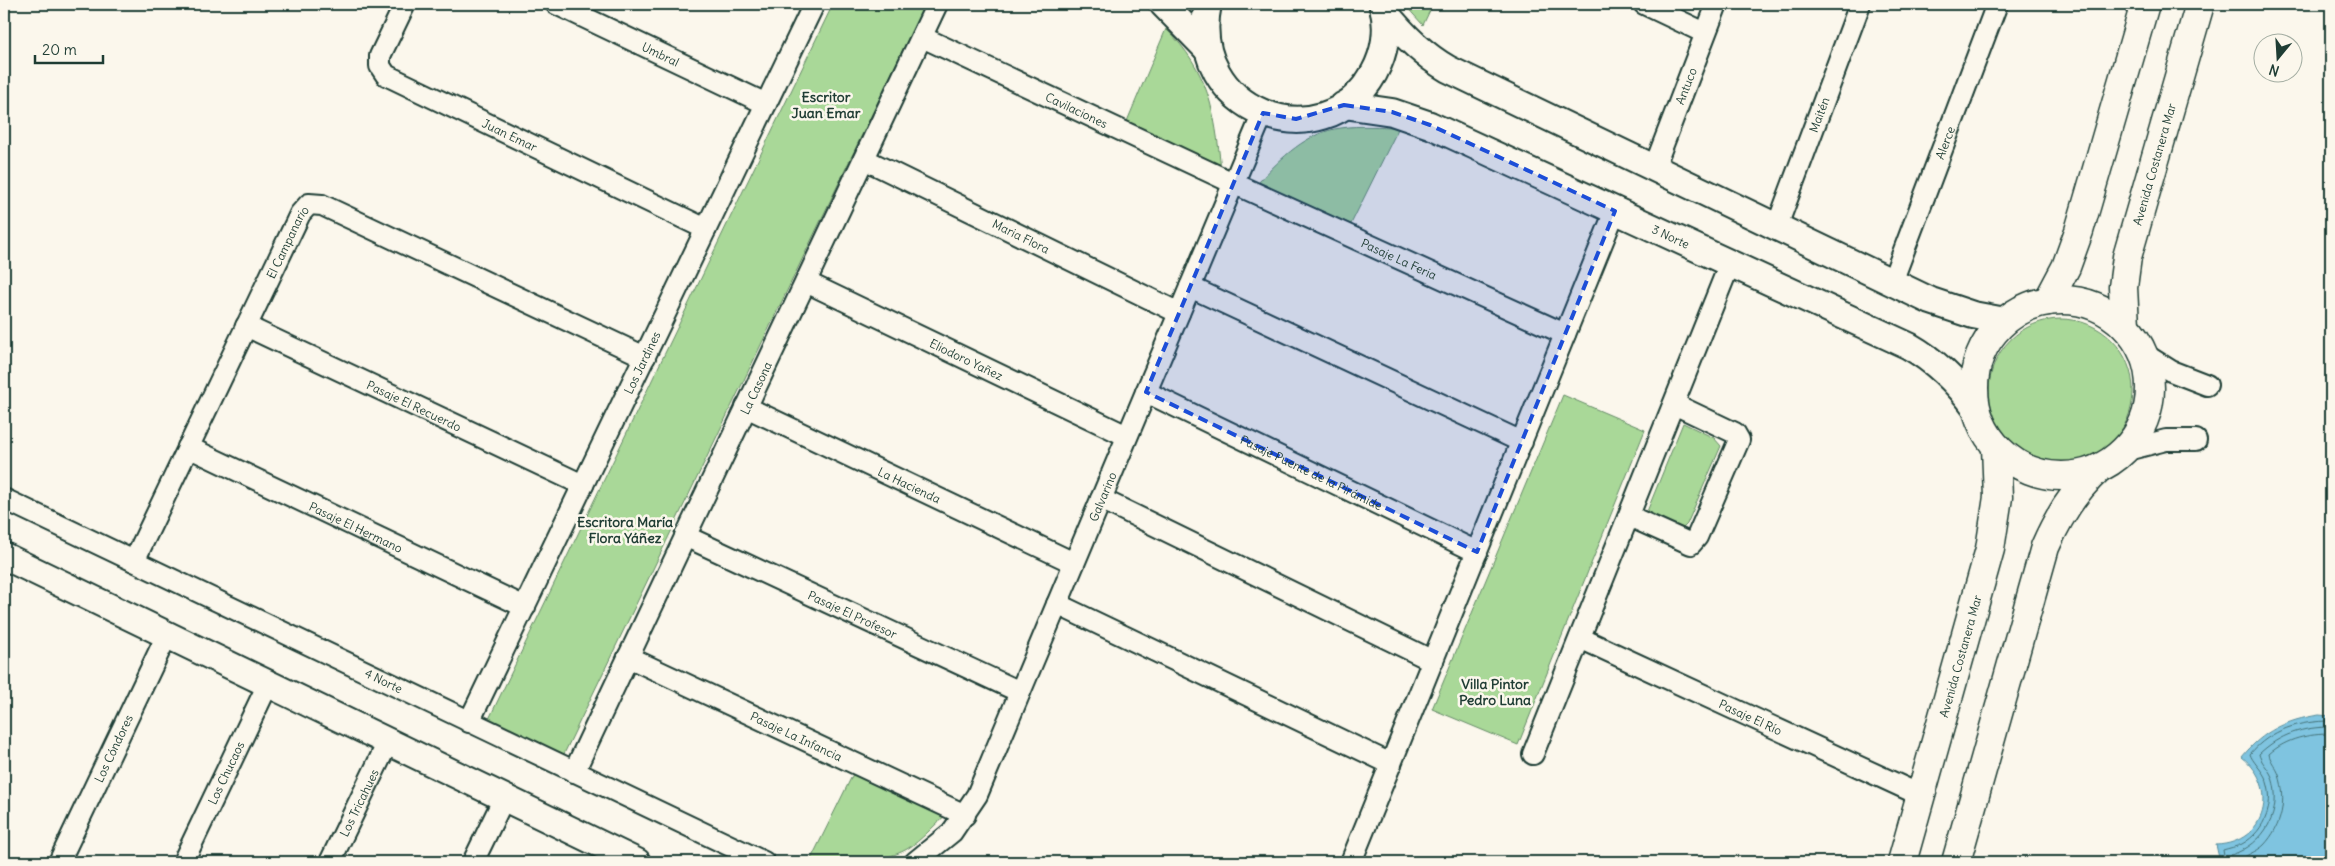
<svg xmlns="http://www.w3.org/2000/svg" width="2335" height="866" viewBox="0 0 2335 866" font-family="Delius,sans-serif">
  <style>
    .green { fill: #a9d898; stroke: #648a66 }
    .water { fill: #7fc4e0; stroke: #598e9b }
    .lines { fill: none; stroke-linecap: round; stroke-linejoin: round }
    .shore { stroke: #457379; stroke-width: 1 }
    .minor-casing { stroke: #1f3d34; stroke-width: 24 }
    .tertiary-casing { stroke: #1f3d34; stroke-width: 30 }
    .secondary-casing { stroke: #1f3d34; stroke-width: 31 }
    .minor { stroke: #fbf7ec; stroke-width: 20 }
    .tertiary { stroke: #fbf7ec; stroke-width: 26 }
    .secondary { stroke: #fbf7ec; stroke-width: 28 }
    .marked { fill: #1d4ed8; fill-opacity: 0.2; stroke: #1d4ed8; stroke-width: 4; stroke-dasharray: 10 6; stroke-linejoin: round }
    .labels { text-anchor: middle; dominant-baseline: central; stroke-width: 5; stroke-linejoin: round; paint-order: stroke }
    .street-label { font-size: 12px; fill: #1f3d34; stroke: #fbf7ec }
    .neighbourhood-label { font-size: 14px; font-weight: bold; fill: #1f3d34; stroke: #fbf7ec }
  </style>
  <rect width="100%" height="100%" fill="#fbf7ec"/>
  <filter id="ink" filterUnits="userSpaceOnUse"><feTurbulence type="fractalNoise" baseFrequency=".02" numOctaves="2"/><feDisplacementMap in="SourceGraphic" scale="10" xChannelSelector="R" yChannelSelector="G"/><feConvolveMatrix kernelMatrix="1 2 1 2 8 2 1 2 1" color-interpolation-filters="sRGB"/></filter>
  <g filter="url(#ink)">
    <g class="green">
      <path d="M 833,4 L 925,4 L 563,756 L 489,719 Z"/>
      <path d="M 1404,4 L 1433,4 L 1423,25 Z"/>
      <path d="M 1166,29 C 1209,70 1215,113 1221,169 L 1125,126 Z"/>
      <path d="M 1399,127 L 1351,224 L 1259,182 C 1281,158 1307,132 1341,128 C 1360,125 1380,127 1399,127 Z"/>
      <circle cx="2061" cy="391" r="72"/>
      <path d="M 1563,395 L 1645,430 L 1518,745 L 1432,709 Z"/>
      <path d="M 1683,423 L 1714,438 L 1721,446 L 1687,524 L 1681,530 L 1646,514 Z"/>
      <path d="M 854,772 L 948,813 C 935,824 921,841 907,849 C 881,864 839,864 811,859 Z"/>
    </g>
    <path class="water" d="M 2319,715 L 2331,716 L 2331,862 L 2220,862 L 2216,845 C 2267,843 2280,787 2242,757 C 2263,731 2286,720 2319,715 Z"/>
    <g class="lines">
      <g class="shore">
        <path d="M 2225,862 L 2223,850 C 2229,848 2236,847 2242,844 C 2266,831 2276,801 2265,777 C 2261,769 2252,761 2250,754 C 2271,729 2300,721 2331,721"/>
        <path d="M 2231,862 L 2231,855 C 2265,844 2283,812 2272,777 C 2269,769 2260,761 2259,754 C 2280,734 2303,727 2331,727"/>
        <path d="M 2238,862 C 2244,855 2257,852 2264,845 C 2282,826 2287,800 2279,775 C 2277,768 2270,761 2269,754 C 2287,738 2309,734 2331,734"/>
      </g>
      <g class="minor-casing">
        <g id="minor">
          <path id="s1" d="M 405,4 L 380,56 L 380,66 L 386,75 L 706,229"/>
          <path id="s2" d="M 556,4 L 766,104"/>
          <path d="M 1644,4 L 1705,33"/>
          <path id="s3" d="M 922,37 L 1233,183 L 1565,334"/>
          <path id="s4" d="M 864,159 L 1179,313"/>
          <path id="s5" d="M 1654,168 L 1717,4"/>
          <path id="s6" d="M 1777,226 L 1860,4"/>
          <path id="s7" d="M 806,282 L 1127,436"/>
          <path id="s8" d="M 1892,282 L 1997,4"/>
          <path d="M 1190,287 L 1522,442"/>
          <path id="s9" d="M 246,326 L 583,485"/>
          <path d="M 2144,354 L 2171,371 L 2207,385"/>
          <path id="s10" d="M 1146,392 L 1477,552"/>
          <path id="s11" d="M 746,407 L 1074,563"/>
          <path id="s12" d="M 188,447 L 525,607"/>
          <path d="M 2127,450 L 2166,440 L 2196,440"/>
          <path id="s13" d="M 4,499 L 764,862"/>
          <path d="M 1101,499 L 1433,661"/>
          <path d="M 1629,516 L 1691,544 L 1697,537 L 1739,440 L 1735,433 L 1674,404"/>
          <path id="s14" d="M 685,536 L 1020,692"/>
          <path id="s15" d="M 134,561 L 300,214 L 309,204 L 322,205 L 645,357"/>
          <path d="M 1057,604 L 1391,764"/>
          <path id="s16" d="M 1580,638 L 1920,795"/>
          <path id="s17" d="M 628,657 L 965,815"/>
          <path id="s18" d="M 469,722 L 814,4"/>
          <path d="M 1533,754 L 1730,263"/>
          <path id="s19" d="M 574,772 L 937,4"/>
          <path id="s20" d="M 59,862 L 167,635"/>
          <path id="s21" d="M 183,862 L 268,684"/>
          <path id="s22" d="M 330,862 L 388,742"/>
          <path d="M 473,862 L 504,798"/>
          <path id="s23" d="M 915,862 L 952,832 L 977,795 L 1263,113"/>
          <path d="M 1351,862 L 1615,211"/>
        </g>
      </g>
      <g class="tertiary-casing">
        <g id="tertiary">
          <path d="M 1163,4 L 1206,48"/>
          <path d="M 1208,4 C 1185,110 1322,165 1374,73 C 1385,53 1389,29 1383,7"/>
          <path d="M 1384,11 C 1403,35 1422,54 1448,69 L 1931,301 L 1973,315 L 2005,321"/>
          <path id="s24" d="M 1344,105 L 1392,112 L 1430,125 L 1909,346 C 1937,362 1957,382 1976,408"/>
          <path d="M 4,556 L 637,862"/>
        </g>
      </g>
      <g class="secondary-casing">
        <g id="secondary">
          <circle cx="2062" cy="388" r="88"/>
          <path d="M 2048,301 L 2066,267 L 2079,231 L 2145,4"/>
          <path id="s25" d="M 2125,326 L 2123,287 L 2127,257 L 2200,4"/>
          <path id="s26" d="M 1902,862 L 1990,549 L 1998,497 L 1996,447"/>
          <path d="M 1956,862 L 2045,547 C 2058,517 2074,491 2098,469"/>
        </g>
      </g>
      <use href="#minor" class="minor"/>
      <use href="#tertiary" class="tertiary"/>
      <use href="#secondary" class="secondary"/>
    </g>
  </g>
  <path class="marked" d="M 1344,105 L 1392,112 L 1430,125 L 1615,211 L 1477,552 L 1146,392 L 1263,113 L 1296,119 Z"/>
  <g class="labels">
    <g class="street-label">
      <text stroke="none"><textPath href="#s2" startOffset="116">Umbral</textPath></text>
      <text stroke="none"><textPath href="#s5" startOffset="88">Antuco</textPath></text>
      <text stroke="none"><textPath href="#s3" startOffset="171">Cavilaciones</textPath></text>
      <text stroke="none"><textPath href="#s6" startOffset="119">Maitén</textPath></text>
      <text stroke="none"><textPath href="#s1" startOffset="216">Juan Emar</textPath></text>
      <text stroke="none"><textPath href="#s8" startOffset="149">Alerce</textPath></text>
      <text stroke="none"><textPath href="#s25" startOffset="166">Avenida Costanera Mar</textPath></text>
      <text stroke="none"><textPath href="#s4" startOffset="175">Maria Flora</textPath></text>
      <text stroke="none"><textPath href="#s24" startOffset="354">3 Norte</textPath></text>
      <text stroke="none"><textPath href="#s15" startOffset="354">El Campanario</textPath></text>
      <text stroke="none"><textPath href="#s3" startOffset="526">Pasaje La Feria</textPath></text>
      <text stroke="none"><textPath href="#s7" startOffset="178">Eliodoro Yañez</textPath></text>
      <text stroke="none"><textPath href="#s18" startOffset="399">Los Jardines</textPath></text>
      <text stroke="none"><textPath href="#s19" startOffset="425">La Casona</textPath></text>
      <text stroke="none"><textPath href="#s9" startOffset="186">Pasaje El Recuerdo</textPath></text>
      <text stroke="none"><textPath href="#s10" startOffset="184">Pasaje Puente de la Pirámide</textPath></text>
      <text stroke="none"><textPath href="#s11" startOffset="181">La Hacienda</textPath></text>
      <text stroke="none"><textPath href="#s23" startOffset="416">Galvarino</textPath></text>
      <text stroke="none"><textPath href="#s12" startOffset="186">Pasaje El Hermano</textPath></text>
      <text stroke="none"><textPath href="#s14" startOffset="185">Pasaje El Profesor</textPath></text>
      <text stroke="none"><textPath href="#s26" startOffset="214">Avenida Costanera Mar</textPath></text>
      <text stroke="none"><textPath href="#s13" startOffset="421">4 Norte</textPath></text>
      <text stroke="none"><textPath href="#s16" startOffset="188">Pasaje El Río</textPath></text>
      <text stroke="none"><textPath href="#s17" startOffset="186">Pasaje La Infancia</textPath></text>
      <text stroke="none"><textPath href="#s20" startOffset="126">Los Cóndores</textPath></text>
      <text stroke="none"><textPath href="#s21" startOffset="99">Los Chucaos</textPath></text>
      <text stroke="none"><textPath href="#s22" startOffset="66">Los Tricahues</textPath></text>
    </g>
    <g class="neighbourhood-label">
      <text x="826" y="97">Escritor<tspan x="826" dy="16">Juan Emar</tspan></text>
      <text x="625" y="522">Escritora María<tspan x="625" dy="16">Flora Yáñez</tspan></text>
      <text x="1495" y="684">Villa Pintor<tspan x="1495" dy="16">Pedro Luna</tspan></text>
    </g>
  </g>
  <rect width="2335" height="866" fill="none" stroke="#fbf7ec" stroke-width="20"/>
  <rect x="10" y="10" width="2315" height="846" fill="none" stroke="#1f3d34" stroke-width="2" filter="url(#ink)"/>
  <g transform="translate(2278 58) rotate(198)"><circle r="24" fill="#fbf7ec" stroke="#a3ada2"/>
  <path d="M0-4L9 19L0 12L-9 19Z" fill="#1f3d34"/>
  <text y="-8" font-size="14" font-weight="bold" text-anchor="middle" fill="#1f3d34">N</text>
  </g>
  <path d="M35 55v8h68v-8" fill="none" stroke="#1f3d34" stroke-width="2.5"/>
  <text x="42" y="55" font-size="15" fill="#1f3d34" stroke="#fbf7ec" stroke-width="4" paint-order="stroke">20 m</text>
</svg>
